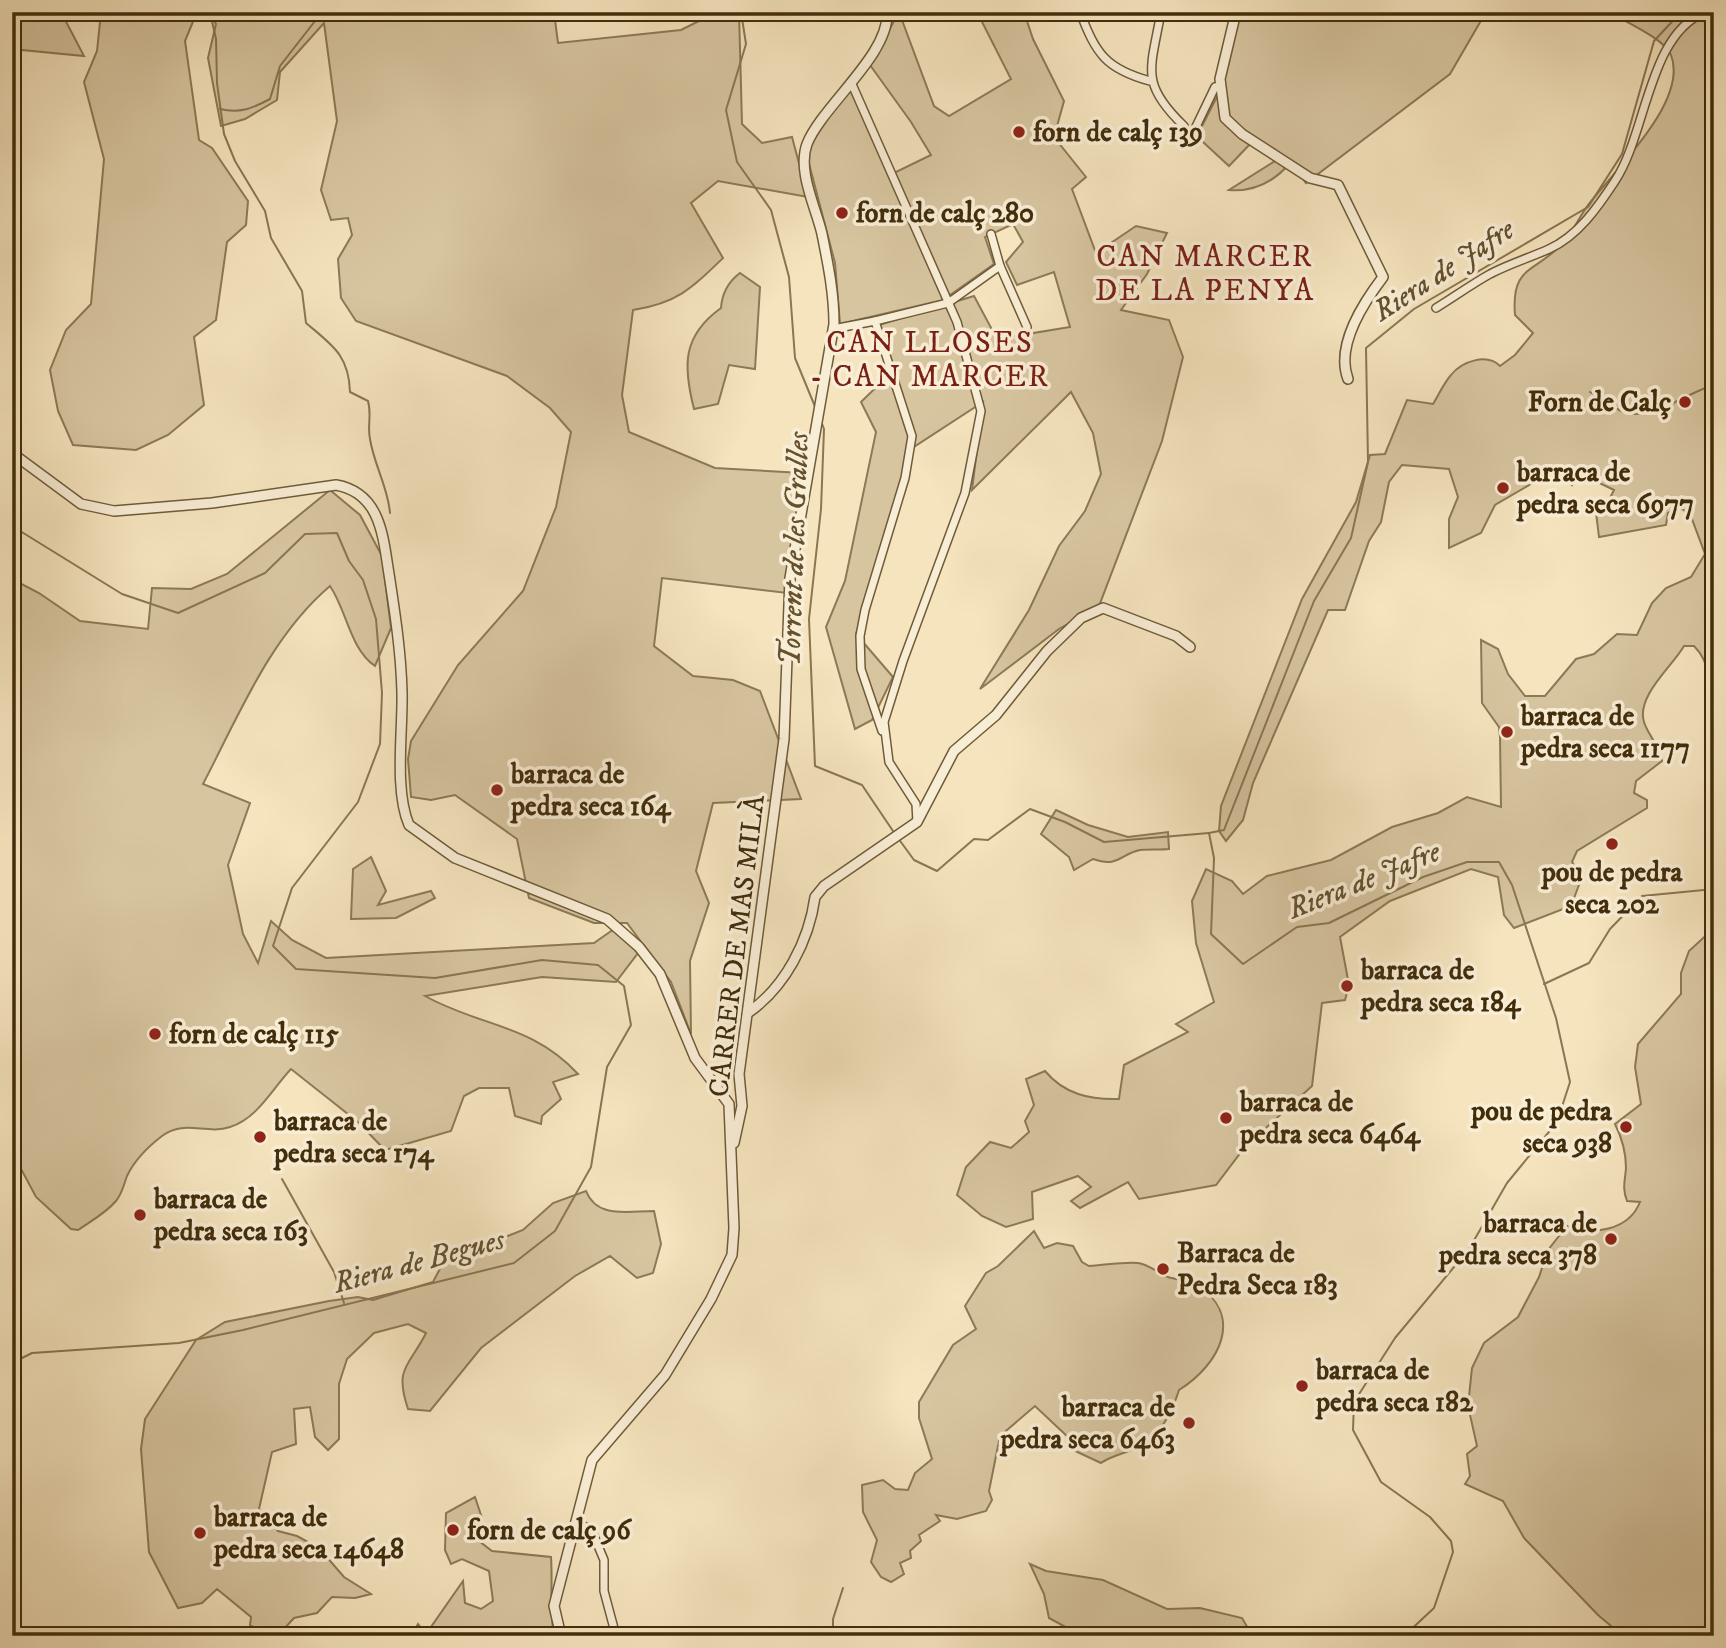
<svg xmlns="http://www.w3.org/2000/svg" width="1726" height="1648" viewBox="0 0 1726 1648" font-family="'IM FELL DW Pica',serif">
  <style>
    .green { fill: #d7c5a0; stroke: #8c7956; stroke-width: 2 }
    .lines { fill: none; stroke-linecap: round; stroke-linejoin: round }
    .stream { stroke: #897652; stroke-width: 2 }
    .minor-casing { stroke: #6f5b38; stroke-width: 10 }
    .tertiary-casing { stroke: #6f5b38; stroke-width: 12 }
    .minor { stroke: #f8edd5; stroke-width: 7 }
    .tertiary { stroke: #f8edd5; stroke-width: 9 }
    .poi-dot { fill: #8f2418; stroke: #f8edd5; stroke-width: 2.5 }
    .labels { text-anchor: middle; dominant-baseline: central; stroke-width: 7; stroke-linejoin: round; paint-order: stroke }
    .poi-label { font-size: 28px; font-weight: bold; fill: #422d0b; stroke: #f8edd5; text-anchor: start }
    .street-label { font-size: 28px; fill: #422d0b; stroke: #f8edd5 }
    .neighbourhood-label { font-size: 30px; letter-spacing: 2px; fill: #7a1f14; stroke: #f8edd5 }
    .water-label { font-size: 30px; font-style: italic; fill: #65512e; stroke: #f8edd5 }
  </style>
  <rect width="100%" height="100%" fill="#f5e4be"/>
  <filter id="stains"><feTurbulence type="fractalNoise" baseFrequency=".00286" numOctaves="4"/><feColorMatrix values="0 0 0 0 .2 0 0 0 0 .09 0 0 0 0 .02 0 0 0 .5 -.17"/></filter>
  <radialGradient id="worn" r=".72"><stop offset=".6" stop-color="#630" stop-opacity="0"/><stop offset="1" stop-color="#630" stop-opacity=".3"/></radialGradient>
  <g class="green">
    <path d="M 12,12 L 61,12 L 84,56 L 12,49 Z"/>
    <path d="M 101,12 L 197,12 L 185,41 L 199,140 L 212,148 L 248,201 L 246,225 L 227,242 L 216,320 L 194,337 L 204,405 L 168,435 L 136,450 L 73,445 L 58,411 L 50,370 L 66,330 L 91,304 L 104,159 L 84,82 L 97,51 Z"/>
    <path d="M 208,12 L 554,12 L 558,43 L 681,30 L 717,12 L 739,12 L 742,124 L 762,143 L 792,137 L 808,197 L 718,181 L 691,203 L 723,258 C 691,289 677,303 633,310 L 622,395 L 629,432 L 715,468 L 802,473 L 787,593 L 662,578 L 654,646 L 693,676 L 733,680 L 760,691 L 801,799 L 713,803 L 696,871 L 709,903 L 690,961 L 691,1034 L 671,982 L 627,923 L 594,923 L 529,898 L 517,839 L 455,795 L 431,800 L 411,797 L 408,759 L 411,741 L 458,665 L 523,591 L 556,507 L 571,432 L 550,408 L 507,376 L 356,321 L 341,298 L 338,259 L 352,235 L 348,218 L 331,220 L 321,190 L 337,121 L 324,23 L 280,72 L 277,100 L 245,119 L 221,126 L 208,58 L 216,24 Z"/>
    <path d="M 899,12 L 934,106 L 949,116 L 1011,79 L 977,12 L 1024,12 L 1033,39 L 1064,101 L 1054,137 L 1086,177 L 1072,189 L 1096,253 L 1136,226 L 1167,233 L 1147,274 L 1121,310 L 1169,320 L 1183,357 L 1162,441 L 1099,606 L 1059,629 L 980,689 L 1029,610 L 1059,546 L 1085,511 L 1101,474 L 1093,433 L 1071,392 L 972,490 L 983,402 L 914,447 L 856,634 L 893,677 L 872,720 L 855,729 L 826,627 L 845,581 L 876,432 L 861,402 L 893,371 L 879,325 L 974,296 L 997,339 L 1070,327 L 1054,272 L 1017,285 L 1006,262 L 1023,242 L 1013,224 L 985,237 L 994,264 L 943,300 L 840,324 L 835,263 L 806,152 L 834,108 L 852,89 L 890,175 L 931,155 L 911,122 L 870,65 Z"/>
    <path d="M 1240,12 L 1486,12 L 1450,74 L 1306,183 L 1291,162 C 1275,181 1254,192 1229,190 L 1275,161 L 1253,141 L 1229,166 L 1203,142 L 1201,128 L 1223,85 L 1230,34 Z"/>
    <path d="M 1609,12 L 1714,12 L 1714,741 C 1707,709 1719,671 1694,646 L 1684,646 C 1672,667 1636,696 1644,722 C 1648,735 1658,743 1662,761 L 1636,781 L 1634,793 L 1647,800 L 1647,808 L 1577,851 L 1572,862 L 1582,877 L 1571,906 L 1514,928 L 1504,915 L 1498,877 L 1471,869 L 1390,901 L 1340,937 L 1349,985 L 1345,1000 L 1322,1003 L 1312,1086 L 1245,1147 L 1216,1185 L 1139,1199 L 1128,1182 L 1080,1208 L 1071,1201 L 1091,1187 L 1078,1176 L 1032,1192 L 1033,1219 L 1006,1227 L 982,1216 L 957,1195 L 966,1167 L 990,1142 L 1011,1148 L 1029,1132 L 1025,1121 L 1034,1105 L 1026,1079 L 1045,1071 C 1064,1094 1090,1100 1119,1099 L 1124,1065 L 1188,1032 L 1176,1024 L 1214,1002 L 1196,943 L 1192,901 L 1206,869 L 1232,881 L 1243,894 L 1267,876 L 1331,860 L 1392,827 L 1438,813 L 1467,797 L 1501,807 L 1500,737 L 1499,727 L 1482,703 L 1481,640 L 1498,649 L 1508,674 L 1525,696 L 1545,696 L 1576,659 L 1594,654 L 1617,634 L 1637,635 L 1652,603 L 1666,588 L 1691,577 L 1705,554 L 1690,514 L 1680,508 L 1668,513 L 1666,525 L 1599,537 L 1595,504 L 1608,502 L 1614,490 L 1579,473 L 1572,485 L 1561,471 L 1541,478 L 1495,505 L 1481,533 L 1449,548 L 1449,519 L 1458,497 L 1449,469 L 1402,465 L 1389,482 L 1381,522 L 1369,541 L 1345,610 L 1328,610 L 1253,783 L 1243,820 L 1226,841 L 1219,831 L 1221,806 L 1302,599 L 1356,502 L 1370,455 L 1385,454 L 1407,400 L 1433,404 C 1439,394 1444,383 1451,375 C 1462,361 1487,353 1500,366 L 1515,355 L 1533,333 L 1515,315 C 1511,266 1534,273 1561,245 C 1572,234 1579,217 1588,205 C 1614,171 1689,101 1671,55 C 1665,39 1624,21 1609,12 Z"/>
    <path d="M 740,273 L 760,287 L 755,369 L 729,365 L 718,404 L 694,409 C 683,366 682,336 721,308 C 722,293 728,282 740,273 Z"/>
    <path d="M 330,490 L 360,515 L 382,556 L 391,628 L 375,666 C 350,649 347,611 330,586 C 270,637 239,715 203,784 L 250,803 L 228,865 L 243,934 L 258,963 L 271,921 L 292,940 L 326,958 L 594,943 L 614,929 L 638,953 L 616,982 L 542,977 L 425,996 C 481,1027 532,1024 578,1074 L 553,1082 L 561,1099 L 542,1116 L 541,1124 L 515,1116 L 509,1088 L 479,1088 L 464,1096 L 451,1131 L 385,1150 L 358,1122 L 291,1069 C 272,1089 258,1118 230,1127 C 206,1135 184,1119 162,1136 C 149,1146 134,1161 127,1176 C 124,1184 122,1194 116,1201 C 106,1213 91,1221 78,1230 L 71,1229 L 36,1197 L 12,1152 L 12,579 L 39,593 L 80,621 L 148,629 L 152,588 L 191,589 L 227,574 Z"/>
    <path d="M 1056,810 L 1088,825 L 1128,837 L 1168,832 L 1169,849 C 1160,850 1149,849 1140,850 C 1120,854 1119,868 1093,859 L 1074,870 L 1069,857 L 1041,834 Z"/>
    <path d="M 371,857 L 386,891 L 378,905 L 431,891 L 435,898 L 396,918 L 351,919 L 353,869 Z"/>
    <path d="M 1714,928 L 1714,1636 L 1623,1636 L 1598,1615 L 1524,1538 L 1503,1501 L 1465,1484 L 1470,1476 L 1467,1454 L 1477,1446 L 1468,1406 L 1472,1368 L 1484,1343 L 1518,1317 L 1539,1277 L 1548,1250 L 1567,1226 C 1594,1236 1629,1230 1640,1202 L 1627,1201 C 1622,1188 1625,1181 1626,1168 C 1626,1152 1622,1138 1615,1124 L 1641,1104 L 1635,1067 L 1638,1044 L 1681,994 L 1681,973 L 1689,951 Z"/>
    <path d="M 586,1191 C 597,1219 628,1211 654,1211 L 661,1244 L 653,1273 L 637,1278 L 610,1256 L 575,1276 L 481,1348 L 430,1411 L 408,1409 C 394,1367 409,1367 426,1333 L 408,1324 L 374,1333 L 347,1359 L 339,1384 L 339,1439 L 328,1450 L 315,1437 L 310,1407 L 294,1409 L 296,1444 L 272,1452 L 259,1509 L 278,1531 L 297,1536 L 319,1548 L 344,1577 L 371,1594 L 355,1598 L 332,1597 L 317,1613 L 294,1618 L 284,1629 L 267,1636 L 250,1625 L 251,1617 L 217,1589 L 202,1603 L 178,1608 L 149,1552 L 141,1449 L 145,1419 L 196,1340 L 225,1322 L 329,1301 L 358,1297 L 373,1300 L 433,1282 L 444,1261 L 523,1230 L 553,1203 Z"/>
    <path d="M 1034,1231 L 1044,1248 L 1057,1243 L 1073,1246 L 1082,1262 L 1089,1266 C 1105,1265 1122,1262 1138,1263 C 1148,1264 1158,1273 1168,1277 C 1176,1280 1186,1279 1194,1283 C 1247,1315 1219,1365 1179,1390 C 1173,1409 1163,1430 1147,1442 C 1135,1452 1115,1453 1101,1463 L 1075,1451 L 1067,1444 L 1070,1439 L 1035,1406 L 1000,1436 L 989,1491 L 992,1500 L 986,1511 L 957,1519 L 936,1515 L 940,1521 L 919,1535 L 921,1541 L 910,1551 L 911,1558 L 900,1563 L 904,1574 L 891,1582 L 881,1577 L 871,1562 L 877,1540 L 863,1512 L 862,1485 L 883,1480 L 895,1489 L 908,1490 L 915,1473 L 932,1459 L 919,1418 L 919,1402 L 953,1345 L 976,1329 L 965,1306 L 986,1273 L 998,1266 Z"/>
    <path d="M 475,1497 L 482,1518 L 479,1541 L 492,1551 L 551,1557 C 553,1586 549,1608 554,1636 L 411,1636 L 418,1624 L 426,1634 L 463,1581 L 465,1603 L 481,1609 L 493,1601 L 489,1571 L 462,1559 L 451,1564 L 445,1550 L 446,1513 Z"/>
    <path d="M 1030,1564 L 1046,1571 L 1103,1580 L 1167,1609 L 1200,1608 L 1242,1618 L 1249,1630 L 1245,1636 L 1082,1636 L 1049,1618 L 1044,1594 Z"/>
  </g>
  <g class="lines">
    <g class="stream">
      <path d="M 210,12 L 216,39 L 217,83 L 224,134 L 235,161 L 265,211 L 271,238 L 302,291 L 306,323 C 332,345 349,355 350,392 L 368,401 C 372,415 367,426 370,439 C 374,465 388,487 390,513"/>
      <path d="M 741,12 L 746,44 L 726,110 L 737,162 L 771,210 L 789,277 L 795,358 L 816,409"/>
      <path d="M 220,109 C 240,114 253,108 270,99 L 280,66 L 322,12"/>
      <path d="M 1590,392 C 1600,398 1612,408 1624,412 C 1652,422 1687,392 1714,385"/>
      <path d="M 821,421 L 824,429 L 821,509 L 809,619 L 815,766 L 862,785 L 895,834"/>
      <path d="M 12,526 L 122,594 L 178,613 L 265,573 L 305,534 L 337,533 L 349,561 L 363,580 L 376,619 L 382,693 L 380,744 L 358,802 L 292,888 L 273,946 L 296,969 L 435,978 L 542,960 L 598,965 L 624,986 L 631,1025 L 607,1067 L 591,1167 L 555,1231 L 514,1263 L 243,1330 L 179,1343 L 32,1353 L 12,1363"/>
      <path d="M 898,838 L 914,860 L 937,871 L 974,839 L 988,840 L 1030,809 L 1065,822 L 1104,842 L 1209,833"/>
      <path d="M 1544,984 L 1589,963 L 1610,929 L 1642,896 L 1714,889"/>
      <path d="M 282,1179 L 334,1272 L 344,1303"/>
      <path d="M 833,1636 L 833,1619 L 843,1588"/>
      <path d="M 1404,1636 L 1434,1608 L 1453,1552 L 1451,1541 L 1430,1517 L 1381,1482 L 1353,1430 L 1354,1402 L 1395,1338 L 1469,1249 L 1507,1183 L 1557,1122 L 1570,1082 L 1556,1018 L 1512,885 L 1499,862 L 1467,862 L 1423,877 L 1329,923 L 1297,927 L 1243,964 L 1211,934 L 1214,858 L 1209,833 L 1224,830 L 1314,601 L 1351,538 L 1368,462 L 1366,348 L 1414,309 L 1588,207 L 1622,154 L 1654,41 L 1681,12"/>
    </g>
    <g class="minor-casing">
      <g id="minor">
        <path d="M 1080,12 C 1096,54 1106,69 1150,81"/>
        <path d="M 1161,12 C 1151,69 1139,83 1184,126"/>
        <path d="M 851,82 L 957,322 L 981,411 L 965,493 L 903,661 L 884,722 L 889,762 L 916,804 L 917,822"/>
        <path d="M 1192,135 L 1215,87 L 1220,86"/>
        <path d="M 991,234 L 1000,266 L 1027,327"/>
        <path d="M 1436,308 C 1454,297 1472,284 1490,274 C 1509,264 1529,258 1549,249 C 1578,236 1598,207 1615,181 C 1647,133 1648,35 1705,12"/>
        <path d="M 875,321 L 948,303 L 1000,266"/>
        <path d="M 833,329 L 875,321 L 912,436 L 905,478 L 865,610 L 860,636 L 861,669 L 882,731"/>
        <path d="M 575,1523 L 591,1529 L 604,1560 L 604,1591 L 616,1636"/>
      </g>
    </g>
    <g class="tertiary-casing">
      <g id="tertiary">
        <path d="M 1236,12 L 1220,79 L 1225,118 L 1242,134 L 1310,178 L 1338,185 L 1383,277 C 1364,302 1335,345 1348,379"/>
        <path d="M 12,453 L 81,504 L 114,511 L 212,503 L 336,485 C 381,493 383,537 389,574 C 395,613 401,652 402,692 C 403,731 394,790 409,825 L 455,858 L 607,919 L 639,947 L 660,974 L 695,1058 L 729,1104 L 734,1228 L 732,1255 L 711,1299 L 665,1375 L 592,1460 L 554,1606 L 561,1636"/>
        <path d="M 749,1012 C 785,987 809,941 815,897 L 824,886 L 917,822 L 954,751 L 996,715 L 1047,651 L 1081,618 L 1103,608 L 1176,636 L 1190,647"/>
        <path d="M 734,1143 L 742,1106 L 739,1074 L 784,739 L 790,578 L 834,324 C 834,293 828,264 822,234 C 816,208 797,171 807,144 C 822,106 890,54 887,12"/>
      </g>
    </g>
    <use href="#minor" class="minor"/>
    <use href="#tertiary" class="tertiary"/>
  </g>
  <g class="poi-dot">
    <circle cx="1019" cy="132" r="7"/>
    <circle cx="842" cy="213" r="7"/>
    <circle cx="1685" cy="402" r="7"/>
    <circle cx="1503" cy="488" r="7"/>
    <circle cx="1507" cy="732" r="7"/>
    <circle cx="497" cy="790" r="7"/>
    <circle cx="1612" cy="844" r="7"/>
    <circle cx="1347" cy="986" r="7"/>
    <circle cx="155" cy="1034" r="7"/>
    <circle cx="1226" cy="1118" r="7"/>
    <circle cx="1626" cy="1127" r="7"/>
    <circle cx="260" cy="1137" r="7"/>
    <circle cx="140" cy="1215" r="7"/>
    <circle cx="1611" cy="1239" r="7"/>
    <circle cx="1163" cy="1269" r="7"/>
    <circle cx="1302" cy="1386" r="7"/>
    <circle cx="1189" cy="1423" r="7"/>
    <circle cx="453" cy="1530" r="7"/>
    <circle cx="200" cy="1533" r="7"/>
  </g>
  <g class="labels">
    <g class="poi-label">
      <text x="1033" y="132">forn de calç 139</text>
      <text x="856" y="213">forn de calç 280</text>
      <text x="1671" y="402" text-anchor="end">Forn de Calç</text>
      <text x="1517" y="472">barraca de<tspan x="1517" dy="32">pedra seca 6977</tspan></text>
      <text x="1521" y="716">barraca de<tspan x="1521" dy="32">pedra seca 1177</tspan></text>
      <text x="511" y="774">barraca de<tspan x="511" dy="32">pedra seca 164</tspan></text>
      <text x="1612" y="872" text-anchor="middle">pou de pedra<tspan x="1612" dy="32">seca 202</tspan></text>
      <text x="1361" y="970">barraca de<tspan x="1361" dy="32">pedra seca 184</tspan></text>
      <text x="169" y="1034">forn de calç 115</text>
      <text x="1240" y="1102">barraca de<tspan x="1240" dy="32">pedra seca 6464</tspan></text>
      <text x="1612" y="1111" text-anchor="end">pou de pedra<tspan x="1612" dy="32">seca 938</tspan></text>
      <text x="274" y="1121">barraca de<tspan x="274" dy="32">pedra seca 174</tspan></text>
      <text x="154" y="1199">barraca de<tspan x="154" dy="32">pedra seca 163</tspan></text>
      <text x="1597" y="1223" text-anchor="end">barraca de<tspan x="1597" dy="32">pedra seca 378</tspan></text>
      <text x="1177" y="1253">Barraca de<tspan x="1177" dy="32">Pedra Seca 183</tspan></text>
      <text x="1316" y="1370">barraca de<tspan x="1316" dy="32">pedra seca 182</tspan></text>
      <text x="1175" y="1407" text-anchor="end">barraca de<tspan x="1175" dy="32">pedra seca 6463</tspan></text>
      <text x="214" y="1517">barraca de<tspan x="214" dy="32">pedra seca 14648</tspan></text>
      <text x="467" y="1530">forn de calç 96</text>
    </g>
    <g class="street-label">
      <text transform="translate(737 946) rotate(-83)">CARRER DE MAS MILÀ</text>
    </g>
    <g class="neighbourhood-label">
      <text x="1205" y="257">CAN MARCER<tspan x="1205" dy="34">DE LA PENYA</tspan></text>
      <text x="930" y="343">CAN LLOSES<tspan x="930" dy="34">- CAN MARCER</tspan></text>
    </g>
    <g class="water-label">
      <text transform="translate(1444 271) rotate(-33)">Riera de Jafre</text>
      <text transform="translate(795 549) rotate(-88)">Torrent de les Gralles</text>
      <text transform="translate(1364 881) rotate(-22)">Riera de Jafre</text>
      <text transform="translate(419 1262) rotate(-15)">Riera de Begues</text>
    </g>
  </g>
  <rect width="1726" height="1648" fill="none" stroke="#f5e4be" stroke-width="42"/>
  <rect x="14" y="14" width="1698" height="1620" fill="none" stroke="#422d0b" stroke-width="3.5"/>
  <rect x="21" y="21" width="1684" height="1606" fill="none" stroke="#422d0b" stroke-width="2"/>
  <rect width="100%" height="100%" filter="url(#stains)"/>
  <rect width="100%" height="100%" fill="url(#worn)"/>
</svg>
